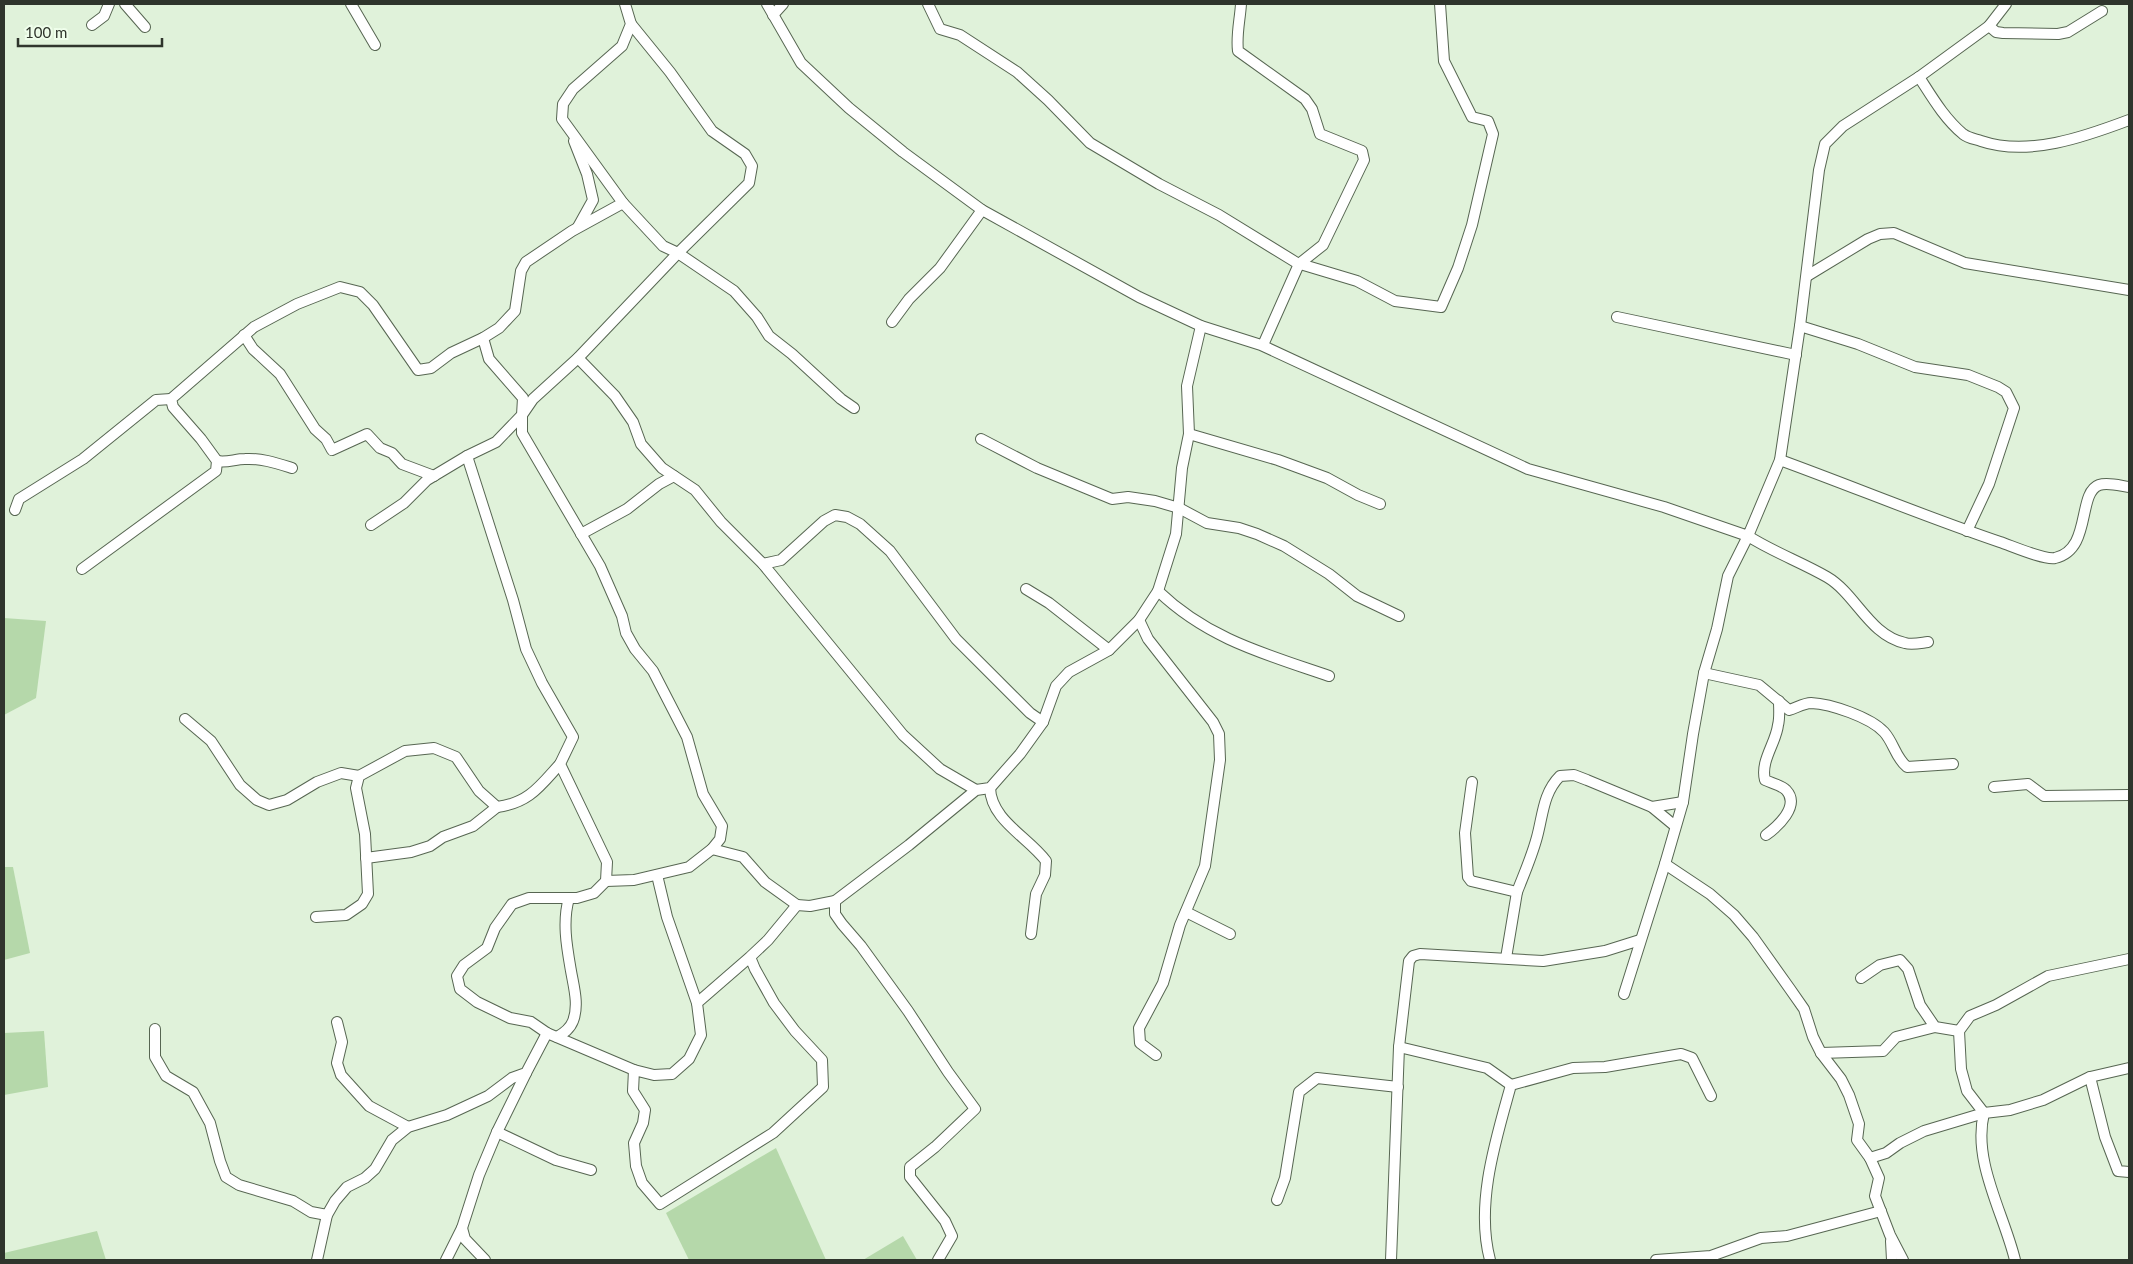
<svg xmlns="http://www.w3.org/2000/svg" width="2133" height="1264" viewBox="0 0 2133 1264" font-family="Lato,sans-serif">
  <style>
    .green { fill: #b5d8aa }
    .lines { fill: none; stroke-linecap: round; stroke-linejoin: round }
    .minor-casing { stroke: #576652; stroke-width: 12 }
    .minor { stroke: #fff; stroke-width: 10 }
  </style>
  <rect width="100%" height="100%" fill="#e0f2da"/>
  <g class="green">
    <path d="M 4,618 L 46,621 L 36,698 L 4,715 Z"/>
    <path d="M 4,867 L 13,867 L 30,953 L 4,960 Z"/>
    <path d="M 44,1031 L 48,1087 L 4,1095 L 4,1033 Z"/>
    <path d="M 776,1148 L 826,1260 L 689,1260 L 666,1213 Z"/>
    <path d="M 97,1231 L 106,1260 L 4,1260 L 4,1253 Z"/>
    <path d="M 903,1236 L 917,1260 L 863,1260 Z"/>
  </g>
  <g class="lines">
    <g class="minor-casing">
      <g id="minor">
        <path d="M 125,4 L 145,27"/>
        <path d="M 351,4 L 375,45"/>
        <path d="M 767,4 L 801,63 L 849,108 L 903,152 L 982,210 L 1139,297 L 1201,326 L 1261,345 L 1528,469 L 1664,507 L 1748,536 L 1780,460 L 1800,326 L 1819,170 L 1825,144 L 1843,126 L 1919,77 L 1989,26 L 2006,4"/>
        <path d="M 928,4 L 940,29 L 960,35 L 1017,72 L 1048,100 L 1090,143 L 1159,184 L 1219,215 L 1297,263 L 1357,281 L 1395,301 L 1441,307 L 1458,268 L 1472,225 L 1493,134 L 1488,121 L 1472,117 L 1444,61 L 1440,4"/>
        <path d="M 1241,4 C 1240,20 1236,35 1238,51 L 1305,99 L 1312,109 L 1320,134 L 1362,151 L 1364,160 L 1323,245 L 1299,264 L 1263,345"/>
        <path d="M 773,15 L 783,4"/>
        <path d="M 92,25 L 104,16 L 109,4"/>
        <path d="M 1989,26 L 1996,32 L 2003,33 L 2058,34 L 2068,32 L 2102,11"/>
        <path d="M 1919,77 C 1932,97 1944,118 1963,134 C 1968,138 1975,139 1981,141 C 2028,157 2084,137 2129,120"/>
        <path d="M 574,141 L 587,174 L 593,200 L 578,227"/>
        <path d="M 623,203 L 663,246 L 678,253 L 749,183 L 752,166 L 745,154 L 712,131 L 670,72 L 631,24"/>
        <path d="M 1807,276 L 1868,239 L 1880,234 L 1894,233 L 1965,263 L 2129,290"/>
        <path d="M 1617,317 L 1796,355"/>
        <path d="M 892,322 L 909,299 L 940,268 L 982,210"/>
        <path d="M 1800,326 L 1858,344 L 1915,367 L 1968,375 L 1998,387 L 2006,392 L 2014,408 L 1989,484 L 1967,531"/>
        <path d="M 244,335 L 253,349 L 280,374 L 315,429 L 326,439 L 332,450 L 367,434 L 380,448 L 392,453 L 402,464 L 434,476"/>
        <path d="M 578,358 L 615,396 L 633,422 L 641,444 L 662,468 L 695,490 L 721,522 L 763,564 L 903,735 L 940,769 L 976,790"/>
        <path d="M 1189,434 L 1278,460 L 1327,478 L 1358,495 L 1380,504"/>
        <path d="M 981,439 L 1037,468 L 1112,499 L 1128,497 L 1155,501 L 1179,508 L 1207,523 L 1239,528 L 1257,534 L 1284,546 L 1329,574 L 1357,596 L 1399,616"/>
        <path d="M 467,456 L 513,600 L 526,649 L 542,683 L 573,737 L 560,764 L 607,862 L 606,881 L 594,893 L 577,898 L 529,898 L 512,904 L 495,928 L 487,948 L 464,965 L 457,976 L 460,989 L 477,1002 L 510,1018 L 531,1022 L 547,1033 L 634,1070"/>
        <path d="M 1780,460 C 1854,487 1926,517 2000,542 C 2012,546 2044,560 2055,558 C 2092,550 2077,493 2099,485 C 2108,482 2121,486 2129,487"/>
        <path d="M 217,461 C 227,463 235,459 245,459 C 261,458 276,463 292,468"/>
        <path d="M 15,510 L 19,499 L 83,459 L 156,400 L 171,399"/>
        <path d="M 371,525 L 404,503 L 427,480 L 467,456 L 496,442 L 522,415 L 523,398 L 489,359 L 483,338"/>
        <path d="M 581,534 L 627,509 L 659,484 L 674,476"/>
        <path d="M 763,564 L 781,560 L 824,521 L 835,515 L 847,517 L 860,524 L 890,551 L 956,639 L 1030,713 L 1043,722"/>
        <path d="M 82,569 L 216,471 L 217,461 L 201,439 L 173,407 L 171,399 L 254,327 L 297,304 L 340,287 L 360,292 L 373,305 L 418,370 L 431,368 L 451,353 L 483,338 L 499,328 L 515,311 L 521,271 L 526,262 L 572,231 L 623,203 L 562,119 L 563,104 L 573,89 L 622,46 L 631,24 L 625,4"/>
        <path d="M 1026,589 L 1049,603 L 1109,650"/>
        <path d="M 1158,591 C 1208,639 1265,654 1329,676"/>
        <path d="M 1139,620 L 1148,639 L 1213,722 L 1219,734 L 1220,760 L 1205,866 L 1180,925 L 1163,983 L 1139,1028 L 1140,1043 L 1156,1055"/>
        <path d="M 1704,673 L 1759,685 L 1789,710 C 1796,708 1804,703 1811,703 C 1831,704 1870,717 1884,732 C 1894,743 1895,757 1907,767 L 1953,764"/>
        <path d="M 185,719 L 211,741 L 240,785 L 257,800 L 269,805 L 287,800 L 317,782 L 341,773 L 359,776"/>
        <path d="M 1472,782 L 1465,833 L 1468,877 L 1471,881 L 1517,892 C 1524,874 1532,856 1537,837 C 1543,815 1543,793 1560,776 L 1574,775 L 1587,780 L 1652,807 L 1675,826"/>
        <path d="M 1994,787 L 2028,784 L 2044,796 L 2129,795"/>
        <path d="M 990,788 C 991,820 1028,837 1046,861 L 1045,875 L 1036,894 L 1031,934"/>
        <path d="M 1652,807 L 1683,802"/>
        <path d="M 1766,835 C 1777,827 1801,806 1786,790 C 1781,785 1771,783 1765,780 C 1760,761 1776,743 1778,725 C 1780,718 1779,709 1779,701"/>
        <path d="M 712,849 L 743,857 L 765,882 L 797,905"/>
        <path d="M 366,858 L 411,852 L 430,846 L 443,837 L 473,826 L 497,807"/>
        <path d="M 1665,864 L 1710,894 L 1734,915 L 1753,937 L 1790,989 L 1804,1009 L 1813,1037 L 1821,1053 L 1841,1079 L 1849,1095 L 1859,1124 L 1857,1140 L 1870,1158"/>
        <path d="M 657,875 L 667,917 L 697,1003"/>
        <path d="M 606,881 L 634,880 L 689,867 L 712,849 L 720,839 L 722,826 L 703,794 L 687,737 L 653,671 L 635,649 L 626,633 L 622,616 L 600,566 L 522,433 L 522,415 L 533,399 L 578,358 L 678,253 L 734,291 L 757,317 L 769,336 L 792,354 L 841,399 L 854,408"/>
        <path d="M 835,901 L 835,914 L 842,924 L 861,946 L 908,1011 L 948,1072 L 975,1109 L 935,1147 L 910,1167 L 910,1177 L 945,1221 L 952,1236 L 938,1260"/>
        <path d="M 1186,912 L 1230,934"/>
        <path d="M 316,917 L 346,915 L 362,904 L 368,894 L 365,834 L 356,788 L 359,776 L 405,751 L 434,748 L 456,757 L 479,791 L 497,807 C 529,803 540,786 560,764"/>
        <path d="M 750,957 L 697,1003 L 701,1035 L 689,1059 L 672,1074 L 654,1075 L 634,1070 L 633,1091 L 645,1110 L 643,1123 L 634,1143 L 636,1166 L 642,1183 L 660,1204 L 773,1133 L 823,1087 L 822,1060 L 795,1031 L 774,1003 L 755,969 L 750,957 L 768,940 L 797,905 L 810,906 L 835,901 L 909,845 L 976,790 L 990,788 L 1020,754 L 1043,722 L 1056,686 L 1069,672 L 1109,650 L 1139,620 L 1158,591 L 1176,534 L 1182,468 L 1189,434 L 1187,386 L 1201,326"/>
        <path d="M 1506,958 L 1517,892"/>
        <path d="M 1861,978 L 1880,965 L 1900,960 L 1908,969 L 1920,1005 L 1935,1027 L 1959,1031"/>
        <path d="M 1624,994 L 1665,864 L 1683,802 L 1693,734 L 1704,673 L 1717,629 L 1728,576 L 1748,536 C 1773,552 1801,562 1827,577 C 1856,594 1869,635 1905,643 C 1912,645 1920,643 1928,642"/>
        <path d="M 337,1022 L 342,1042 L 337,1063 L 341,1075 L 369,1106 L 408,1127"/>
        <path d="M 155,1029 L 155,1057 L 166,1076 L 193,1092 L 210,1123 L 220,1161 L 226,1177 L 239,1185 L 293,1201 L 311,1212 L 327,1215"/>
        <path d="M 557,1037 C 564,1033 570,1029 573,1021 C 579,1005 574,988 571,971 C 567,948 562,922 569,898"/>
        <path d="M 1399,1047 L 1487,1068 L 1511,1085"/>
        <path d="M 1821,1053 L 1883,1051 L 1896,1037 L 1935,1027"/>
        <path d="M 2090,1077 L 2105,1137 L 2118,1171 L 2129,1172"/>
        <path d="M 497,1132 L 556,1160 L 591,1170"/>
        <path d="M 1277,1200 L 1285,1178 L 1299,1092 L 1317,1078 L 1398,1087"/>
        <path d="M 462,1228 L 465,1239 L 485,1260"/>
        <path d="M 1891,1241 L 1892,1260"/>
        <path d="M 317,1260 L 327,1215 L 335,1201 L 347,1187 L 365,1178 L 375,1169 L 392,1140 L 408,1127 L 447,1115 L 488,1096 L 512,1078 L 526,1073 L 547,1033"/>
        <path d="M 446,1260 L 462,1228 L 479,1175 L 497,1132 L 526,1073"/>
        <path d="M 1391,1260 L 1399,1047 L 1409,961 L 1413,956 L 1420,954 L 1543,961 L 1605,951 L 1640,940"/>
        <path d="M 1490,1260 C 1475,1204 1496,1139 1511,1085 L 1573,1068 L 1605,1067 L 1681,1054 L 1692,1058 L 1711,1096"/>
        <path d="M 1656,1260 L 1711,1256 L 1761,1238 L 1787,1236 L 1881,1211"/>
        <path d="M 1903,1260 L 1890,1235 L 1875,1196 L 1879,1178 L 1870,1158 L 1886,1153 L 1900,1143 L 1924,1131 L 1984,1113 L 2010,1110 L 2043,1100 L 2090,1077 L 2129,1068"/>
        <path d="M 2015,1260 C 2004,1214 1972,1161 1984,1113 L 1967,1091 L 1961,1069 L 1959,1031 L 1970,1016 L 1996,1005 L 2048,976 L 2129,959"/>
      </g>
    </g>
    <use href="#minor" class="minor"/>
  </g>
  <rect width="2133" height="1264" fill="none" stroke="#2f352c" stroke-width="10"/>
  <path d="M18 38v8h144v-8" fill="none" stroke="#2f352c" stroke-width="2.5"/>
  <text x="25" y="38" font-size="15" fill="#2f352c" stroke="#effeeb" stroke-width="4" paint-order="stroke">100 m</text>
</svg>
